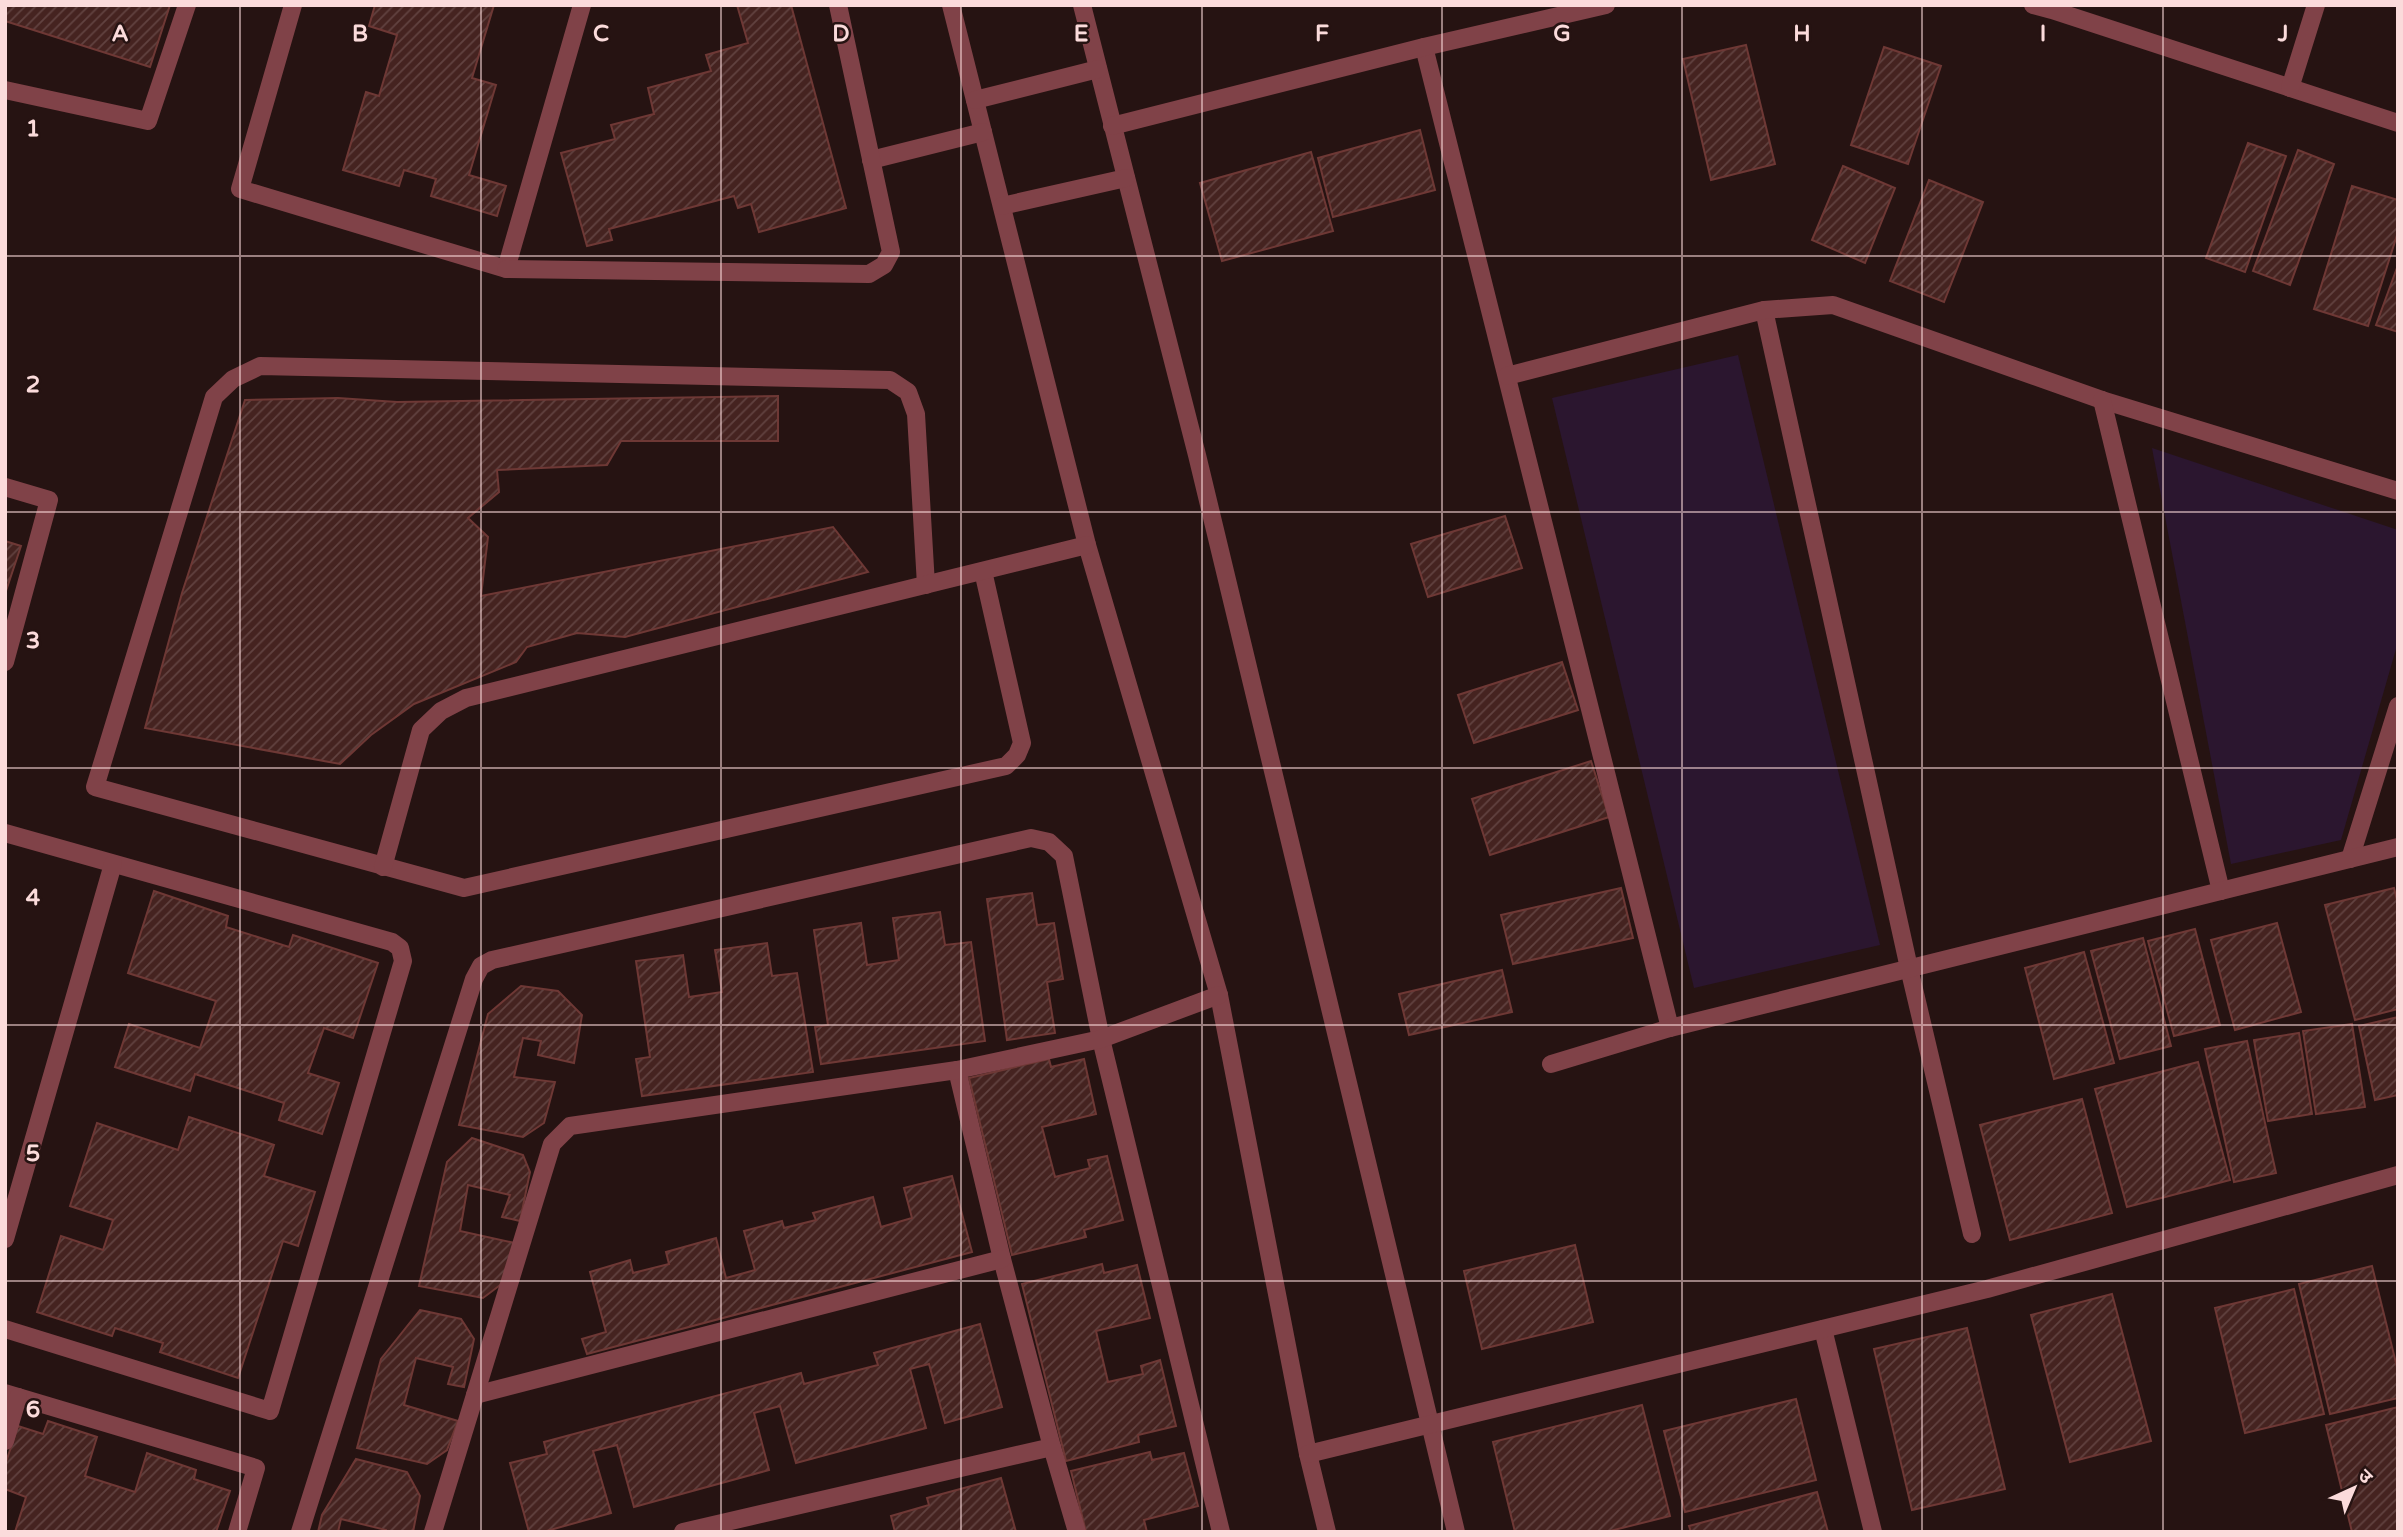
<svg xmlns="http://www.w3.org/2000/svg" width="2403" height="1537" viewBox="0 0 2403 1537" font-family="'Varela Round','Noto Sans Devanagari',sans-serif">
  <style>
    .green { fill: #2b162f }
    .building { fill: url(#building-hatch); stroke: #6e3835; stroke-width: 2 }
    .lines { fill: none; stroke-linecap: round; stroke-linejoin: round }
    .minor { stroke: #804248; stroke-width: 18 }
    .grid { fill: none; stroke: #fbdbdb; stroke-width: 2; stroke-opacity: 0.55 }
    .grid-label { font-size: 23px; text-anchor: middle; font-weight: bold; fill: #fbdbdb; stroke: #261312; stroke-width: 5; stroke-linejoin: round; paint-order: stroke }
  </style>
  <defs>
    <pattern id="building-hatch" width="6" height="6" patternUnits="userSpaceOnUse" patternTransform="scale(1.75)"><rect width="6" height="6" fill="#452320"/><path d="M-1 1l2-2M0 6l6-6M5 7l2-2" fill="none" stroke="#614240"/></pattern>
  </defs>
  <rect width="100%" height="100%" fill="#261312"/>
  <g class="green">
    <path d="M 1738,355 L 1880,945 L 1694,988 L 1552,398 Z"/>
    <path d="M 2152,448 L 2398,530 L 2398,642 L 2341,840 L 2231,864 Z"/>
  </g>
  <g class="building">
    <path d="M 5,5 L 170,5 L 150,67 L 5,21 Z"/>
    <path d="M 375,5 L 494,5 L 472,78 L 496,85 L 469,175 L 506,186 L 497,216 L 431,196 L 436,179 L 404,170 L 399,186 L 343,170 L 366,92 L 379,96 L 397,35 L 369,26 Z"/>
    <path d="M 737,5 L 791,5 L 846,208 L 759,232 L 751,204 L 738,208 L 734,196 L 609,229 L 612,240 L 587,246 L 561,153 L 615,139 L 611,125 L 654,114 L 648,88 L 711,71 L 706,55 L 748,43 Z"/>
    <path d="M 1746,45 L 1775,164 L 1711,180 L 1683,59 Z"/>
    <path d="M 1884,47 L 1941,66 L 1908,164 L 1851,145 Z"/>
    <path d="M 1420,130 L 1435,190 L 1333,217 L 1318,158 Z"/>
    <path d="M 2248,143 L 2286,156 L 2245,272 L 2206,258 Z"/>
    <path d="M 2298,150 L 2334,164 L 2290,285 L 2253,271 Z"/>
    <path d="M 1311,152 L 1333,231 L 1222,261 L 1200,183 Z"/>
    <path d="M 1843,166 L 1895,188 L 1865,263 L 1812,240 Z"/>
    <path d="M 1929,180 L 1983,202 L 1944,302 L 1890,281 Z"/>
    <path d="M 2352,186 L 2398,200 L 2398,232 L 2368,326 L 2314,309 Z"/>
    <path d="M 2398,265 L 2398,332 L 2376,325 Z"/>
    <path d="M 778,396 L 778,441 L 621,441 L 607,465 L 497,470 L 499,492 L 468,518 L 488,537 L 481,596 L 833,527 L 868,572 L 625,637 L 577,633 L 527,647 L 516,662 L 414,704 L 371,735 L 340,764 L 145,728 L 182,593 L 245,400 L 338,398 L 397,402 Z"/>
    <path d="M 1505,516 L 1522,568 L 1428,597 L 1411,544 Z"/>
    <path d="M 5,541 L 21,546 L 5,594 Z"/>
    <path d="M 1562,662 L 1578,710 L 1474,743 L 1458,695 Z"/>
    <path d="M 1591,761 L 1609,817 L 1490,855 L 1472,799 Z"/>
    <path d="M 1621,888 L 1633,938 L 1513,964 L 1501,915 Z"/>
    <path d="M 2394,888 L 2398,904 L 2398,1009 L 2355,1020 L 2325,905 Z"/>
    <path d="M 154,891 L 228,916 L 226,927 L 289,947 L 293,935 L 378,963 L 353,1038 L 324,1028 L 308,1073 L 339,1083 L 322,1134 L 279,1120 L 284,1103 L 195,1074 L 190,1091 L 115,1067 L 129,1024 L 200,1048 L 216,1001 L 128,973 Z"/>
    <path d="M 1032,893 L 1037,925 L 1054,923 L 1063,979 L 1047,982 L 1055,1033 L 1007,1040 L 987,899 Z"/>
    <path d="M 940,912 L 945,945 L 971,942 L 985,1041 L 821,1064 L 815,1027 L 828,1025 L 814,930 L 861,923 L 867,965 L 899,960 L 893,918 Z"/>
    <path d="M 2277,923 L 2301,1012 L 2235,1030 L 2211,940 Z"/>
    <path d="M 2195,929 L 2220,1025 L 2174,1036 L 2148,941 Z"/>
    <path d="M 2143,938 L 2171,1046 L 2120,1059 L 2091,951 Z"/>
    <path d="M 767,943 L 772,976 L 797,973 L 813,1072 L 642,1096 L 636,1059 L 650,1057 L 636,961 L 683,955 L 689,997 L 722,992 L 715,950 Z"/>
    <path d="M 2084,952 L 2114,1063 L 2054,1079 L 2025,968 Z"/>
    <path d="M 1502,970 L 1512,1012 L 1409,1035 L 1399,994 Z"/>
    <path d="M 521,986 L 558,991 L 582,1015 L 574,1063 L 538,1055 L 541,1041 L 523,1038 L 514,1077 L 555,1082 L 544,1123 L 523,1137 L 459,1125 L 488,1014 Z"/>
    <path d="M 2398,1017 L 2398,1095 L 2375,1100 L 2359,1026 Z"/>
    <path d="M 2352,1024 L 2365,1107 L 2316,1114 L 2303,1031 Z"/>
    <path d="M 2299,1033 L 2312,1114 L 2268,1121 L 2254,1040 Z"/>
    <path d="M 2247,1041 L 2276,1173 L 2234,1182 L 2205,1049 Z"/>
    <path d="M 1049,1059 L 1051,1067 L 1084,1059 L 1096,1114 L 1042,1127 L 1055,1177 L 1090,1168 L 1088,1160 L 1107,1156 L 1123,1220 L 1084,1230 L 1086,1237 L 1012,1255 L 969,1078 Z"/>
    <path d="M 2198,1062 L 2230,1180 L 2127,1207 L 2095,1089 Z"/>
    <path d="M 2082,1099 L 2112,1213 L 2010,1240 L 1980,1125 Z"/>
    <path d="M 189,1117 L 274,1145 L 264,1176 L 315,1192 L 298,1246 L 283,1241 L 238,1378 L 160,1352 L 163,1343 L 115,1328 L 112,1336 L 37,1312 L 61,1236 L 103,1250 L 113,1220 L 70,1206 L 97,1123 L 178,1150 Z"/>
    <path d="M 472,1138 L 523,1155 L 530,1172 L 520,1221 L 502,1217 L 510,1195 L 468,1185 L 460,1231 L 515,1243 L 503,1283 L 483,1298 L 419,1286 L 447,1162 Z"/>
    <path d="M 952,1176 L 972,1252 L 587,1354 L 582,1339 L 606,1332 L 590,1272 L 630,1260 L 633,1273 L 669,1264 L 666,1252 L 716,1238 L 726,1278 L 755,1270 L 744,1231 L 782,1221 L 784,1228 L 816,1220 L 813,1213 L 873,1197 L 881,1227 L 912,1218 L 904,1188 Z"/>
    <path d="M 1575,1245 L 1593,1322 L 1482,1349 L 1464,1271 Z"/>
    <path d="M 1102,1264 L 1104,1273 L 1137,1265 L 1150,1318 L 1096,1331 L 1108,1382 L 1143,1374 L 1141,1366 L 1160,1360 L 1176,1426 L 1138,1435 L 1139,1442 L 1066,1461 L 1022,1284 Z"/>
    <path d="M 2372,1266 L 2398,1371 L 2398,1398 L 2330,1414 L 2299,1284 Z"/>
    <path d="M 2294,1289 L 2324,1414 L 2245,1433 L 2215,1308 Z"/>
    <path d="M 2112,1294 L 2151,1441 L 2070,1462 L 2031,1315 Z"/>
    <path d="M 420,1310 L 461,1319 L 474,1339 L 464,1387 L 448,1384 L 453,1367 L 416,1358 L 404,1405 L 458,1421 L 447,1450 L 427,1464 L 357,1448 L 381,1359 Z"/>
    <path d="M 980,1324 L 1002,1407 L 945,1423 L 929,1364 L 910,1369 L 926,1428 L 796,1463 L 780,1406 L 754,1413 L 769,1470 L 634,1507 L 617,1445 L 593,1451 L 611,1513 L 543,1532 L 529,1532 L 510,1463 L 547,1454 L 544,1442 L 801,1373 L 804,1384 L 878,1365 L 874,1353 Z"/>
    <path d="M 1967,1328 L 2005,1489 L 1912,1510 L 1874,1349 Z"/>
    <path d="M 1796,1399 L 1816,1480 L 1685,1512 L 1664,1431 Z"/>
    <path d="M 1642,1405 L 1670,1516 L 1606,1532 L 1515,1532 L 1493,1442 Z"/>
    <path d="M 2398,1407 L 2398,1532 L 2352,1532 L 2326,1425 Z"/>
    <path d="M 48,1421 L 97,1437 L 85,1476 L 135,1492 L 147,1453 L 196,1470 L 194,1479 L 230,1491 L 216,1532 L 15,1532 L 26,1497 L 5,1489 L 5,1465 L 18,1426 L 43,1434 Z"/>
    <path d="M 1150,1452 L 1152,1460 L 1184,1453 L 1198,1506 L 1144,1520 L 1147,1532 L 1086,1532 L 1071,1471 Z"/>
    <path d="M 356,1459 L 407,1472 L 420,1496 L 413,1532 L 386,1532 L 386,1530 L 341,1519 L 338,1532 L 318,1532 L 322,1515 Z"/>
    <path d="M 1001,1478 L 1016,1532 L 895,1532 L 891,1516 L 929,1505 L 927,1498 Z"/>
    <path d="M 1817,1492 L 1828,1532 L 1691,1532 L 1689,1526 Z"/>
  </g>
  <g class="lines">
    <g class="minor">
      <path d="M 293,5 L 240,189 L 506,269 L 582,5"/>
      <path d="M 951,5 L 1087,545 L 1219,995 L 1308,1454 L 1327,1532"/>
      <path d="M 1082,5 L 1197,455 L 1456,1532"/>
      <path d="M 2033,5 L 2052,10 L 2398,123"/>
      <path d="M 1424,47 L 1670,1028"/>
      <path d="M 2290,88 L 2316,5"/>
      <path d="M 5,90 L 148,121 L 187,5"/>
      <path d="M 975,100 L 1098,69"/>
      <path d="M 1112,126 L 1424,47 L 1606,5"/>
      <path d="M 871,160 L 983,132"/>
      <path d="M 1002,206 L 1126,178"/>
      <path d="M 506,269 L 869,274 L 884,265 L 891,252 L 838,5"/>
      <path d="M 1764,310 L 1909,968 L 1972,1234"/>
      <path d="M 1507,376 L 1764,310 L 1833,305 L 2102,400 L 2398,491"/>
      <path d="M 2102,400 L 2221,891"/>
      <path d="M 5,487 L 49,500 L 5,662"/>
      <path d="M 926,585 L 916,414 L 908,392 L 890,380 L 260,366 L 233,379 L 214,397 L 95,787 L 464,888 L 1006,766 L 1017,755 L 1022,743 L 983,571"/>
      <path d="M 5,833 L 392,942 L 400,948 L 403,961 L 270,1411 L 5,1329"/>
      <path d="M 2350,859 L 2398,706"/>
      <path d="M 383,867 L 421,730 L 441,711 L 466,698 L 1087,545"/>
      <path d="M 1551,1064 L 1670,1028 L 2398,847"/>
      <path d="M 957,1070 L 1002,1259 L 1052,1447"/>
      <path d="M 5,1239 L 113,864"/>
      <path d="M 1823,1329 L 1873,1532"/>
      <path d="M 5,1393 L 256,1468 L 237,1532"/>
      <path d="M 475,1395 L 1002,1259"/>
      <path d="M 5,1441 L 18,1397"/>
      <path d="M 1308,1454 L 1987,1289 L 2398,1175"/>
      <path d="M 300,1532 L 474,979 L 481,966 L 492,960 L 1031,838 L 1049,842 L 1064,856 L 1101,1039 L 1221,1532"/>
      <path d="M 433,1532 L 552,1144 L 570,1126 L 957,1070 L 1101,1039 L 1219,995"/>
      <path d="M 683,1532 L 1052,1447 L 1077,1532"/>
    </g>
  </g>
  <path class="grid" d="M 240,5 L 240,1532M 481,5 L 481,1532M 721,5 L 721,1532M 961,5 L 961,1532M 1202,5 L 1202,1532M 1442,5 L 1442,1532M 1682,5 L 1682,1532M 1922,5 L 1922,1532M 2163,5 L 2163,1532M 5,256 L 2398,256M 5,512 L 2398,512M 5,768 L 2398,768M 5,1025 L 2398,1025M 5,1281 L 2398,1281"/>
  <g class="grid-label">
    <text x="120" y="41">A</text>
    <text x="360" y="41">B</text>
    <text x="601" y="41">C</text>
    <text x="841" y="41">D</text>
    <text x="1081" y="41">E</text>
    <text x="1322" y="41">F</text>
    <text x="1562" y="41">G</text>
    <text x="1802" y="41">H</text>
    <text x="2043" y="41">I</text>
    <text x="2283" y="41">J</text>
    <text x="33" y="136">1</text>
    <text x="33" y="392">2</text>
    <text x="33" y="648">3</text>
    <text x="33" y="905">4</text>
    <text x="33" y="1161">5</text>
    <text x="33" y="1417">6</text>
  </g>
  <rect width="2403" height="1537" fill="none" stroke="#fbdbdb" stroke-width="14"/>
  <g transform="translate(2354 1488) rotate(44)" stroke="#261312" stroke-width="5" paint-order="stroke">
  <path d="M0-5L12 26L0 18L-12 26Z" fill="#fbdbdb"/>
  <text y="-10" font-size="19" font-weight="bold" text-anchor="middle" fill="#fbdbdb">उ</text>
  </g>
</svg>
